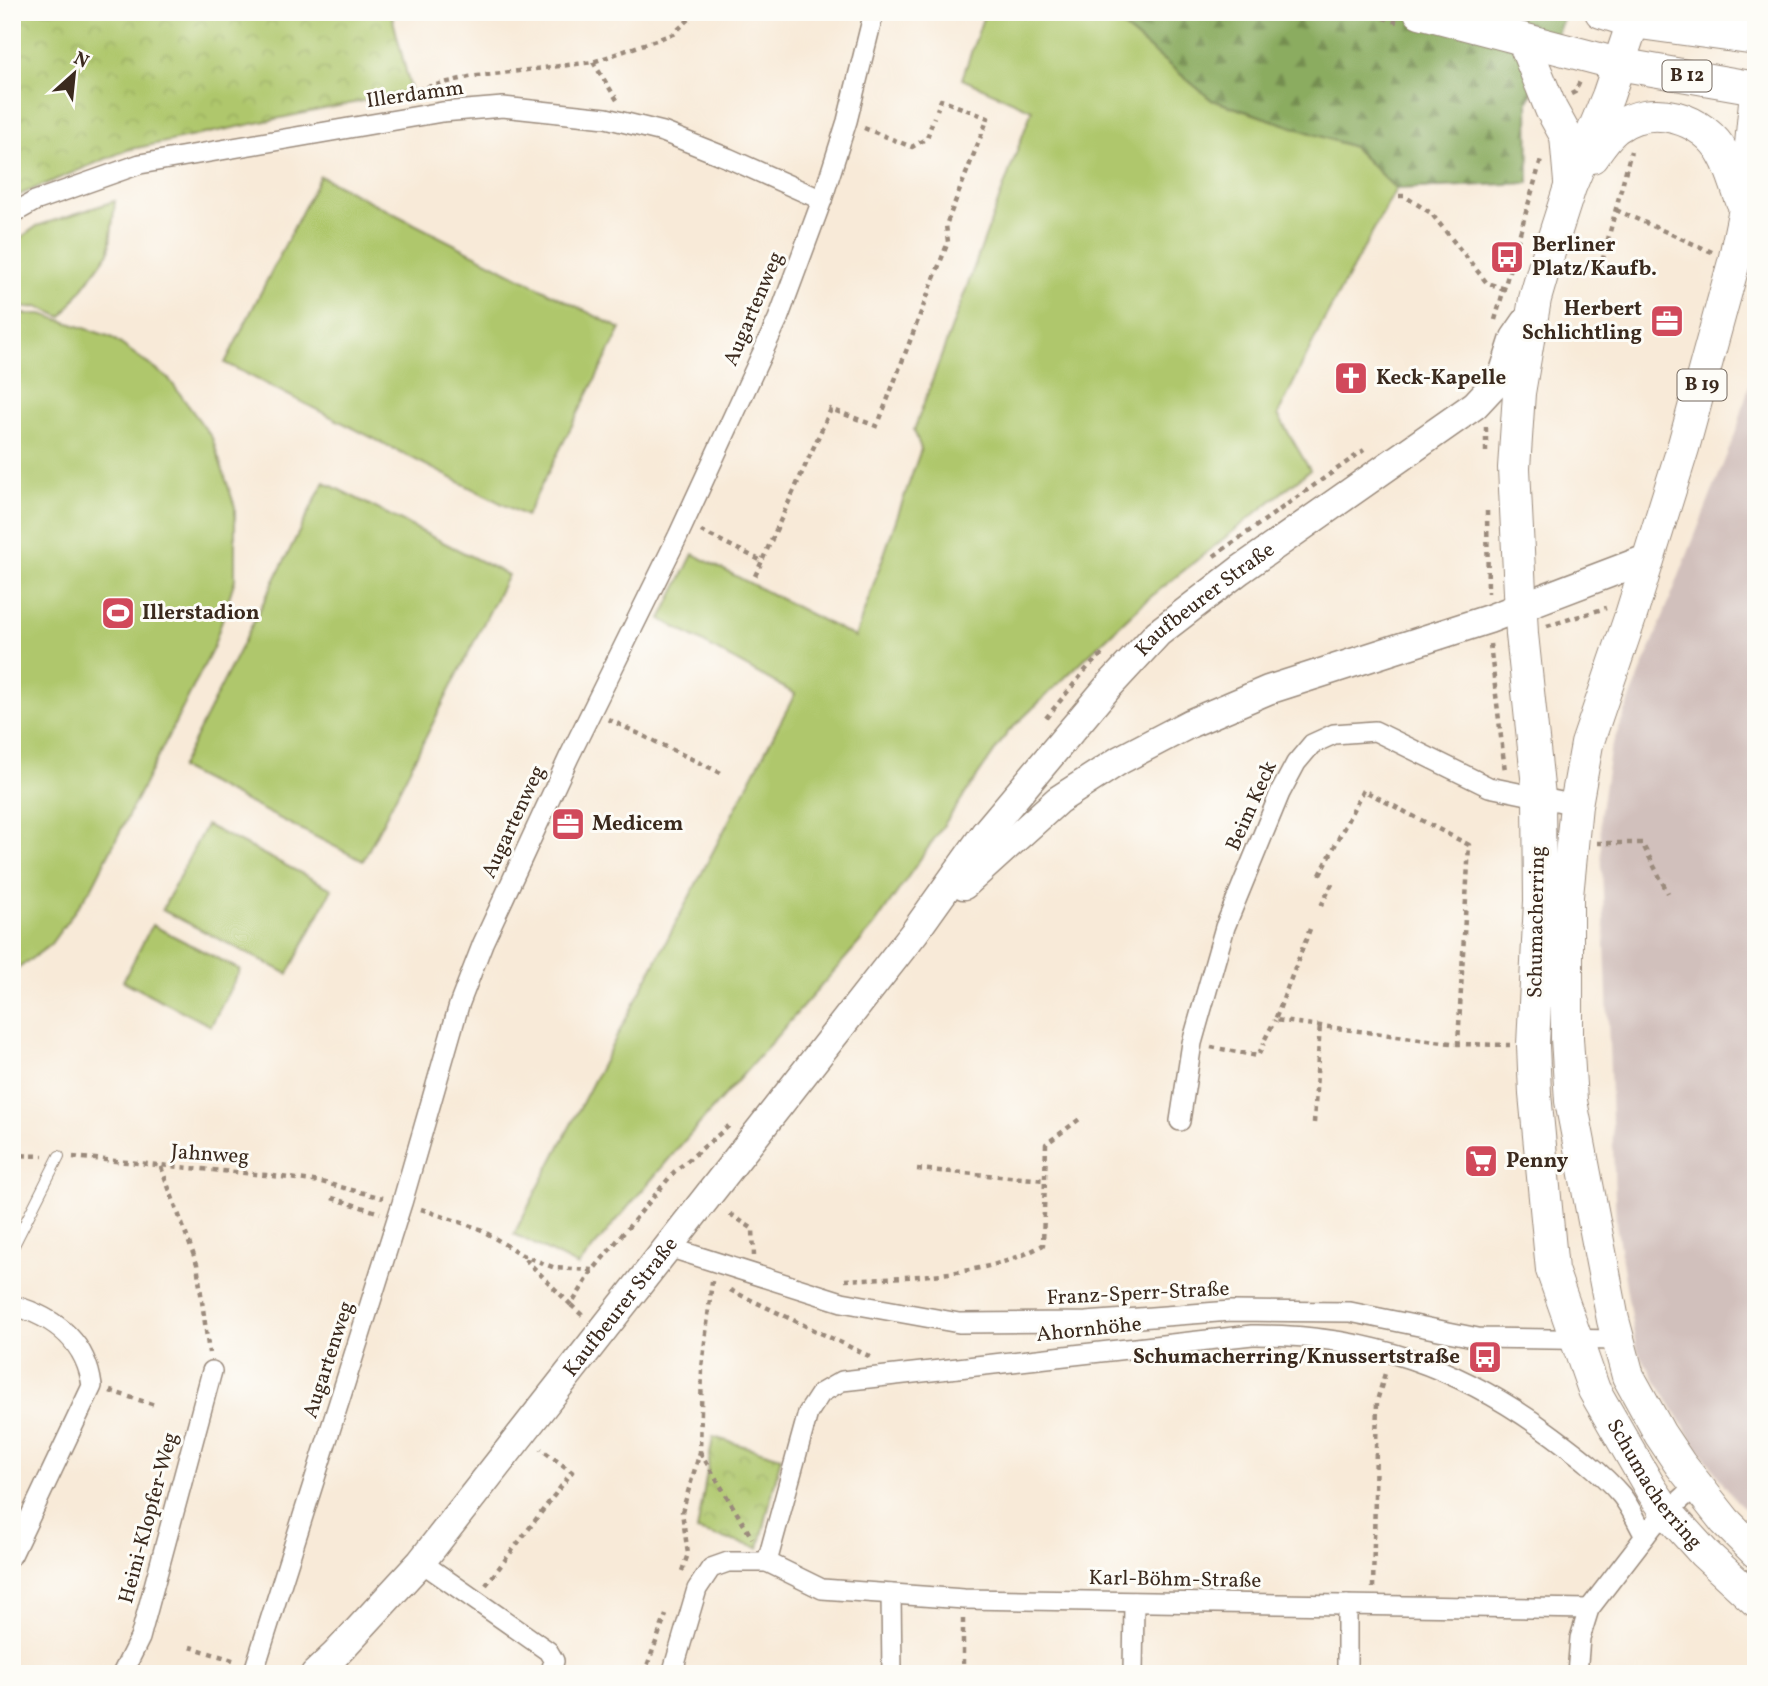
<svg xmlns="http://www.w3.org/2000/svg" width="1768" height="1686" viewBox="0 0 1768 1686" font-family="Vollkorn,serif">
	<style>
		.industrial { fill: #d1c0bc }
		.grass { fill: #afc76c; stroke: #757845; stroke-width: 2 }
		.forest { fill: url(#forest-firs); stroke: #636b3f; stroke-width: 2 }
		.park { fill: url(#park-crowns); stroke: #757845; stroke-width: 2 }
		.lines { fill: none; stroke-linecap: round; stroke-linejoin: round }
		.lane-casing { stroke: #9a8a7b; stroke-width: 12 }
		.street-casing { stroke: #9a8a7b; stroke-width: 22 }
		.secondary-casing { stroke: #9a8a7b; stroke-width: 31 }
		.primary-casing { stroke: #9a8a7b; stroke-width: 34 }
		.path { stroke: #9a8a7b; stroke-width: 4.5; stroke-dasharray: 5 5; stroke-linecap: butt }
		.lane { stroke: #fff; stroke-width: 10 }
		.street { stroke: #fff; stroke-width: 19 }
		.secondary { stroke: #fff; stroke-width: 28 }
		.primary { stroke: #fff; stroke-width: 32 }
		.labels { text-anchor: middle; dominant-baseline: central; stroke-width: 6; stroke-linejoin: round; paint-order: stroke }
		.shield { fill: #fdfcf7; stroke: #75695f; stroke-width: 2 }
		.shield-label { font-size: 19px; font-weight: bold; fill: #3b2a1e }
		.street-label { font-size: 21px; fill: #3b2a1e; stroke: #fdfcf7 }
		.poi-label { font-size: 21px; font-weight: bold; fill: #3b2a1e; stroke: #fdfcf7; text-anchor: start }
	</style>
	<defs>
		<pattern id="forest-firs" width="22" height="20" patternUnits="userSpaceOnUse" patternTransform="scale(1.75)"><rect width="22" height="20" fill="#8bac60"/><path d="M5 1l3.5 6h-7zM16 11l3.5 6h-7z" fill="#738c4f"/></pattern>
		<pattern id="park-crowns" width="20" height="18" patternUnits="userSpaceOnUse" patternTransform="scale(1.75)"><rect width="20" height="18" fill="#afc76c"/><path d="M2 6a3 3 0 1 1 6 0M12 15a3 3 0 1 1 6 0" fill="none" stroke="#97ab5d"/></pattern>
	</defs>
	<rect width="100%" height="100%" fill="#fdfcf7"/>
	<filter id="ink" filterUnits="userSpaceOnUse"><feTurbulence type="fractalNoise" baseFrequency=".0143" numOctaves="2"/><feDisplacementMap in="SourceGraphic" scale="14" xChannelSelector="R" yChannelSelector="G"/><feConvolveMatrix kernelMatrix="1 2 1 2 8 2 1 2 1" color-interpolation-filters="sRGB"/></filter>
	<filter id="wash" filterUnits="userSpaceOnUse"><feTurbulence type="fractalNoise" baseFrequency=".00686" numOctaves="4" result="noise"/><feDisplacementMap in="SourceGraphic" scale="28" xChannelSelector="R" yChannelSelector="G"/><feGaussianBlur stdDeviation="1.57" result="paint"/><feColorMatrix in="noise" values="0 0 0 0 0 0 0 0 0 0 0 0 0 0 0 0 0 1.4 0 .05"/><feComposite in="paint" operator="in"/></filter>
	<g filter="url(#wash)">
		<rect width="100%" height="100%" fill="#f8ead8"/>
		<path class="industrial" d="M 1756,360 L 1756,1520 L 1734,1498 L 1692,1439 L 1636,1348 L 1616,1223 L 1600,817 L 1610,751 L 1737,429 Z"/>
		<g class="grass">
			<path d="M 985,12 L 1105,12 L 1212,100 L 1353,147 L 1396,189 L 1322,324 L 1278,415 L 1310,470 L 1143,603 L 1008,732 L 874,926 L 679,1147 L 578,1266 L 514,1234 L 795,694 L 661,619 L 693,554 L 855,637 L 921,449 L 914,430 L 1032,110 L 962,79 Z"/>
			<path d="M 320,176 L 621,329 L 526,516 L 225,363 Z"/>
			<path d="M 115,201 L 109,252 L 62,317 L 39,307 L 12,308 L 12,244 L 37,226 Z"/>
			<path d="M 12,314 L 42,314 L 111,337 L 169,379 L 212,438 L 235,507 L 235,579 L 213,648 L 92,887 L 50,945 L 12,973 Z"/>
			<path d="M 324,482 L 508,575 L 363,861 L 180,768 Z"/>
			<path d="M 206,825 L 332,889 L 288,974 L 162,910 Z"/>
			<path d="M 152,925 L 240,970 L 211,1026 L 123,981 Z"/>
		</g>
		<path class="forest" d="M 1105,12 L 1566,12 L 1528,102 L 1529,183 L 1396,189 L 1353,147 L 1212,100 Z"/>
		<g class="park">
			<path d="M 12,12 L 391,12 L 411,91 L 127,150 L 12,198 Z"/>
			<path d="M 713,1437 L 781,1457 L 759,1548 L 697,1531 Z"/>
		</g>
	</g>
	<g filter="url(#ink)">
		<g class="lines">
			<g class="lane-casing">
				<path id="lane" d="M 12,1249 L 59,1156"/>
			</g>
			<g class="street-casing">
				<g id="street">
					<path d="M 12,214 L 35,201 L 140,164 L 442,112 L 503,107 L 606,118 L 663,132 L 728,158 L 822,200"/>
					<path d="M 1180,1121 L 1192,1043 L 1225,927 L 1280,793 L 1296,763 L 1312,744 L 1334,734 L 1375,731 L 1489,787 L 1576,805"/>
					<path d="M 668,1247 L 842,1302 L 959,1323 L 1086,1322 L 1231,1311 L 1350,1312 L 1478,1338 L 1618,1340"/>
					<path d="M 12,1305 C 55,1317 86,1341 92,1386 L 12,1555"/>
					<path d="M 421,1562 L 548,1651 L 554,1661 L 550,1674"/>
					<path d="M 767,1562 L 808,1413 L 821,1393 L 842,1381 L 1252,1335 C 1367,1334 1461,1367 1553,1436 C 1577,1454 1601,1472 1621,1495 C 1631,1507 1637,1523 1645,1536"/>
					<path d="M 891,1594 L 892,1674"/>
					<path d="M 122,1674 L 140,1638 L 212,1371"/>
					<path d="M 253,1674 L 402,1203 L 459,1005 L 483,943 L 569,757 L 678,536 L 778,319 L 822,200 L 847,121 L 874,12"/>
					<path d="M 672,1674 L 697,1589 L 711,1568 L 728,1562 L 767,1562 L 822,1589 L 964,1599 L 1589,1609"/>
					<path d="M 1133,1674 L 1134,1602"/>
					<path d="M 1347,1674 L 1347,1605"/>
					<path d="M 1577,1674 L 1580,1638 L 1589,1609 L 1656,1522 L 1697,1485"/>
				</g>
			</g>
			<g class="secondary-casing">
				<g id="secondary">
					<path d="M 964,885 L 1058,800 L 1120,760 L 1191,723 L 1268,690 L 1489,619 L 1649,558"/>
					<path id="s1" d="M 315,1674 L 335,1655 L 421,1562 L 914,933 L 986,832 L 1108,687 L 1158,633 L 1240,570 L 1475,405 L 1503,375 L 1515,338 L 1526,322"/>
				</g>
			</g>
			<g class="primary-casing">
				<g id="primary">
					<path d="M 1420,12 L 1618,64 L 1756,88"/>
					<path d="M 1601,12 L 1633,22 L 1756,39"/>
					<path id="s2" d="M 1633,22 L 1608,96 L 1570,187 L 1544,268 L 1535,299 L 1519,393 L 1514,468 L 1522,634 L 1539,796 L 1540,901 L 1533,1045 L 1535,1094 L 1552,1270 L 1594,1390 L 1651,1489 L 1667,1512 L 1704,1553 L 1756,1601"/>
					<path d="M 1523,40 L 1551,109 L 1566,136 L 1570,182"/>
					<path d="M 1756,91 L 1745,209 L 1734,262 L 1683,448 L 1631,615 L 1587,744 L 1576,805 L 1567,896 L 1567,1038 L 1571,1101 L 1613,1320 L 1628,1376 L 1660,1434 L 1680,1464 L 1725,1521 L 1756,1552"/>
					<path d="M 1592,157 C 1599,147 1606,136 1616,128 C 1651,102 1704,117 1724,155 C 1732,169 1736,186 1742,201"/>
				</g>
			</g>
			<g class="path">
				<path d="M 1364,12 L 1397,22"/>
				<path d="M 593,62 L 617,100"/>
				<path d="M 1571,94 L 1575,92 L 1581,79"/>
				<path d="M 399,98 L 411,91 L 469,77 L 593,62 L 673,34 L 697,12"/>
				<path d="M 864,128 L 912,147 L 927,138 L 934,117"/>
				<path d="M 1399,196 L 1404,196 L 1431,213 L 1487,283 L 1505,289"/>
				<path d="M 1616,210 L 1712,252"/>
				<path d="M 1600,270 L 1631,151"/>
				<path d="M 1495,320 L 1541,160"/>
				<path d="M 880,419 L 948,242 L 946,225 L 988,118 L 941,100 L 937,110"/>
				<path d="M 1486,427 L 1486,453"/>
				<path d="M 1487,511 L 1488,593"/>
				<path d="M 701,531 L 762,561 L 831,409 L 879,427"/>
				<path d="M 1214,556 L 1364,450"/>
				<path d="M 755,576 L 762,561"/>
				<path d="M 1547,626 L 1606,608"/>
				<path d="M 1490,644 L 1505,771"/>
				<path d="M 1046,718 L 1088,667 L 1102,654"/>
				<path d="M 608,719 L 721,773"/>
				<path d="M 1597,843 L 1642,843 L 1668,893"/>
				<path d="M 1320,875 L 1363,790 L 1469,845 L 1458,1044"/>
				<path d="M 1321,906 L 1333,882"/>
				<path d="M 1310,929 L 1275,1020 L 1458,1044 L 1510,1045"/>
				<path d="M 1265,1039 L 1275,1020"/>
				<path d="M 1211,1047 L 1258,1056 L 1264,1043"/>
				<path d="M 1314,1123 L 1320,1024"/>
				<path d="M 12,1155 L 43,1156"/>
				<path d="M 73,1157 L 266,1175 L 321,1182 L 383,1198"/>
				<path d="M 161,1167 L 197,1264 L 209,1353"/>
				<path d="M 917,1169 L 1045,1180"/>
				<path d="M 332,1198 L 380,1213"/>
				<path d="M 421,1209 L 480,1229 L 522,1255 L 555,1268 L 593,1270"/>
				<path d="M 730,1214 L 753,1229 L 754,1256"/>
				<path d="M 525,1259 L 571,1305 L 593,1270 L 674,1172 L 730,1125"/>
				<path d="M 845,1280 C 910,1276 985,1278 1043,1245 L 1046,1144 L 1081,1118"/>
				<path d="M 730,1290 L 871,1357"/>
				<path d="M 571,1305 L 583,1316"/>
				<path d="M 110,1391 L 155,1405"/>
				<path d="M 700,1452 L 752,1538"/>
				<path d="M 682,1571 L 688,1554 L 682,1512 L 700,1452 L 702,1368 L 712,1281"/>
				<path d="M 486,1585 L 572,1472 L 541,1449"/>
				<path d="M 1373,1588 L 1377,1401 L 1386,1370"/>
				<path d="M 963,1619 L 963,1674"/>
				<path d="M 190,1647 L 236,1661"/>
				<path d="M 644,1674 L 666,1615"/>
			</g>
			<use href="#lane" class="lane"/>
			<use href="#street" class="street"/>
			<use href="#secondary" class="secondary"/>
			<use href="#primary" class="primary"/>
		</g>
	</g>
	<defs>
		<g id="bus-square" transform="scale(1.75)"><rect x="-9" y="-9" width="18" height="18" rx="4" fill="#d1495b" stroke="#fdfcf7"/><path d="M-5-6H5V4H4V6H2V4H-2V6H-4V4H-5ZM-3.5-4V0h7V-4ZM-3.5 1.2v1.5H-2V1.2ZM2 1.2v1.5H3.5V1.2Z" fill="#fff"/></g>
		<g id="office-square" transform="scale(1.75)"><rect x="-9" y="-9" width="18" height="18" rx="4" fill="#d1495b" stroke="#fdfcf7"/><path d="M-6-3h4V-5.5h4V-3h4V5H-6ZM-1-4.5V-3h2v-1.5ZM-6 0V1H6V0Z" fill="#fff"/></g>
		<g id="church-square" transform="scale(1.75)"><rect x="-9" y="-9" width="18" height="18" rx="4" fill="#d1495b" stroke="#fdfcf7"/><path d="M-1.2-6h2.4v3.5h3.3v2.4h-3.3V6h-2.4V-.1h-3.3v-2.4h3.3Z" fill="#fff"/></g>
		<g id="stadium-square" transform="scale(1.75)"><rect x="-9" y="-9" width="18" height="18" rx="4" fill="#d1495b" stroke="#fdfcf7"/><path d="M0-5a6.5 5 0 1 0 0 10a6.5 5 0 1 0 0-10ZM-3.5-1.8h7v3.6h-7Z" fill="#fff"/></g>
		<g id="supermarket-square" transform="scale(1.75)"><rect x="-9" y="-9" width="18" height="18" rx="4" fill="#d1495b" stroke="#fdfcf7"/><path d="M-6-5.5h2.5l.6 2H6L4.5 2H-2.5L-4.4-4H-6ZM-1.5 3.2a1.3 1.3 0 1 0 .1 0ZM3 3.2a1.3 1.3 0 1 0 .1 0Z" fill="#fff"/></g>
	</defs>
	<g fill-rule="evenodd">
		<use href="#bus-square" x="1507" y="257"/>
		<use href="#office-square" x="1667" y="321"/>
		<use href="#church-square" x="1351" y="378"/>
		<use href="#stadium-square" x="118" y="613"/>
		<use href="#office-square" x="568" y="824"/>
		<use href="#supermarket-square" x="1481" y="1161"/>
		<use href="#bus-square" x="1485" y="1357"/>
	</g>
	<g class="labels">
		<g class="shield">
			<rect x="1662.5" y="60.5" width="49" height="31" rx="5"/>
			<rect x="1677.5" y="369.5" width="49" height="31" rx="5"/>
		</g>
		<g class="shield-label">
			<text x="1687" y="76">B 12</text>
			<text x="1702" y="385">B 19</text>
		</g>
		<g class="street-label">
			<text transform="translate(415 95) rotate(-8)">Illerdamm</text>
			<text transform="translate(754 309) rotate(-67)">Augartenweg</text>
			<text stroke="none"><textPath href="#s1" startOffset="1398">Kaufbeurer Straße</textPath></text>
			<text transform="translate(1252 806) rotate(-66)">Beim Keck</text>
			<text transform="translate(514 822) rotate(-65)">Augartenweg</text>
			<text transform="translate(1537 922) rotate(-89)">Schumacherring</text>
			<text transform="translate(210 1155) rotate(4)">Jahnweg</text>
			<text transform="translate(1138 1294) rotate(-3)">Franz-Sperr-Straße</text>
			<text stroke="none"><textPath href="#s1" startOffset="478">Kaufbeurer Straße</textPath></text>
			<text transform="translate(1089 1330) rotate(-6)">Ahornhöhe</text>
			<text transform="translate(329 1360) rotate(-72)">Augartenweg</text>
			<text stroke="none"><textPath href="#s2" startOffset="1508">Schumacherring</textPath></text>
			<text transform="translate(149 1518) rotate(-75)">Heini-Klopfer-Weg</text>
			<text transform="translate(1175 1580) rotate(1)">Karl-Böhm-Straße</text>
		</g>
		<g class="poi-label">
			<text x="1532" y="245">Berliner<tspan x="1532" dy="24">Platz/Kaufb.</tspan></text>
			<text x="1642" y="309" text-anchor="end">Herbert<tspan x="1642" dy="24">Schlichtling</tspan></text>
			<text x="1376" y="378">Keck-Kapelle</text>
			<text x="142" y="613">Illerstadion</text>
			<text x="592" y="824">Medicem</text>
			<text x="1506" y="1161">Penny</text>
			<text x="1460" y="1357" text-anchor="end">Schumacherring/Knussertstraße</text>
		</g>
	</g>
	<rect width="1768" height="1686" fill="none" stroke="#fdfcf7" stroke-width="42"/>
	<g transform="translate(74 74) rotate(27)" stroke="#fdfcf7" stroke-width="5" paint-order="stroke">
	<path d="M0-5L12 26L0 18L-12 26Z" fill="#3b2a1e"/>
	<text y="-10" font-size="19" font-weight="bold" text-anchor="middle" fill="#3b2a1e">N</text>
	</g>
</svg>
